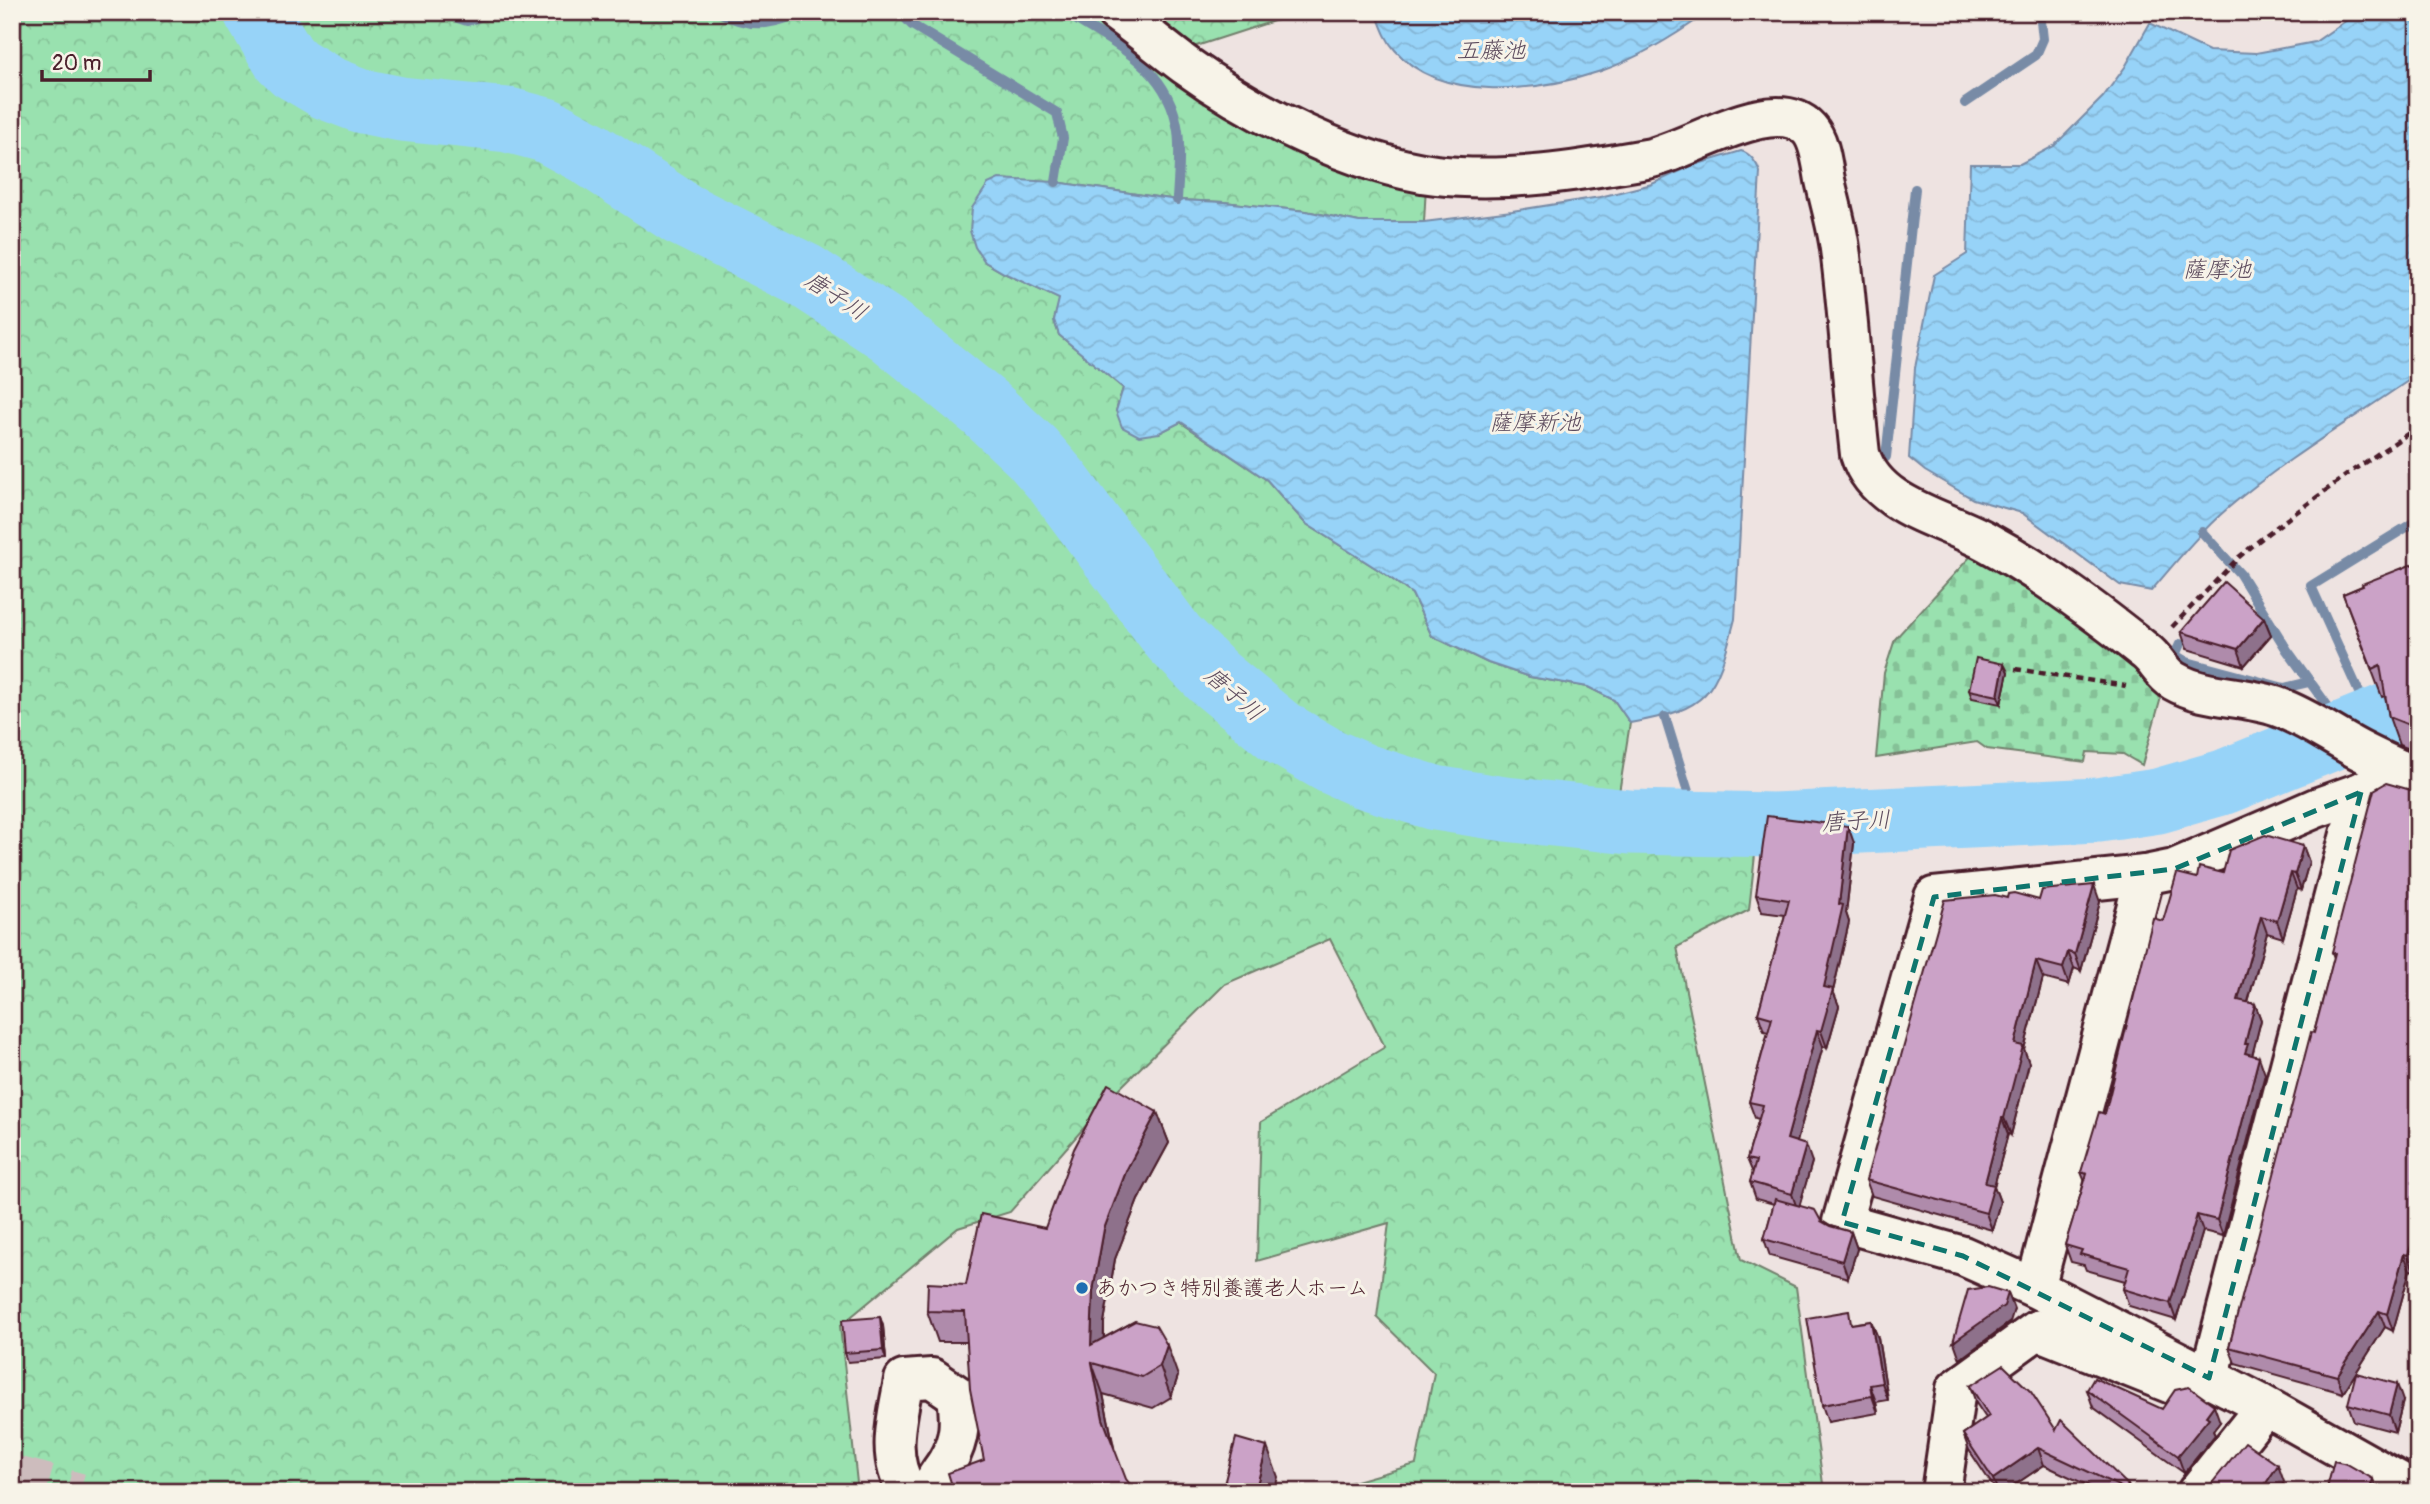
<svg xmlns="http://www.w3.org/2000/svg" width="2430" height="1504" viewBox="0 0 2430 1504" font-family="Pangolin,'Klee One',sans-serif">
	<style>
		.forest { fill: url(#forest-crowns); stroke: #72806d; stroke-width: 2 }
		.cemetery { fill: url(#cemetery-stones); stroke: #72806d; stroke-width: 2 }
		.water { fill: url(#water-waves); stroke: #788ba6; stroke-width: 2 }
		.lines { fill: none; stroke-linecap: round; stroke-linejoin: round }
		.stream { stroke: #788ba6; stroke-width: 10 }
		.river { stroke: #97d3f8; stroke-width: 65 }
		.highway-tunnel { stroke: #cdbcbd; stroke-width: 38; stroke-dasharray: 38 19; stroke-linecap: butt }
		.minor-casing { stroke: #4a1f2b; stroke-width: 44 }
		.path { stroke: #4a1f2b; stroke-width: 4.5; stroke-dasharray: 7 5; stroke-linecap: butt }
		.minor { stroke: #f7f3e8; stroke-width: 38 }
		.wall { fill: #af8bab; stroke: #4a1f2b; stroke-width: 2 }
		.shaded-wall { fill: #8e718b; stroke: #4a1f2b; stroke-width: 2 }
		.building { fill: #cba2c7; stroke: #4a1f2b; stroke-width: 2 }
		.marked { fill: none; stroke: #0f766e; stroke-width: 5; stroke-dasharray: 14 9; stroke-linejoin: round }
		.poi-dot { fill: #1f6fb2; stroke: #f7f3e8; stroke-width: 2.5 }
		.labels { text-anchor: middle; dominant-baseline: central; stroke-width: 6; stroke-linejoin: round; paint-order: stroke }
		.poi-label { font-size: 21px; fill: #4a1f2b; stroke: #f7f3e8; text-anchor: start }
		.water-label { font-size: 23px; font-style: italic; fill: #5d4c5e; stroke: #f7f3e8 }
	</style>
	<defs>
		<pattern id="forest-crowns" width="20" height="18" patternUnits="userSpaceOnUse" patternTransform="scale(1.75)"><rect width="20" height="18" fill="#99e1af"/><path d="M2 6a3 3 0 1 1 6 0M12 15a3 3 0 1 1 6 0" fill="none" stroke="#85c197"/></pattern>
		<pattern id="cemetery-stones" width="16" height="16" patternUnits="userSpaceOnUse" patternTransform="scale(1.75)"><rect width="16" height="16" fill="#99e1af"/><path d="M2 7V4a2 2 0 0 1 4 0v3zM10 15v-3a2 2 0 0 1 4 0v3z" fill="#85c197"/></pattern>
		<pattern id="water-waves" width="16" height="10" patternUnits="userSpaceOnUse" patternTransform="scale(1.75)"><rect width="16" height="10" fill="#97d3f8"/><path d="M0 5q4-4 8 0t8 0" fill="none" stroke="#84b5d5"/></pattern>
	</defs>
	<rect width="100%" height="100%" fill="#eee3e1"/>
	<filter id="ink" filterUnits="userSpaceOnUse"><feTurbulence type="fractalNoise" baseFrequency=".0143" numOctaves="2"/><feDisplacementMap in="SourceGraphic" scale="14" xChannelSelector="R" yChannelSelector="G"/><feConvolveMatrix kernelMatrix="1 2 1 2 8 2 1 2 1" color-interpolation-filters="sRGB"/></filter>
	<g filter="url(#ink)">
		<g class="forest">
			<path d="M 12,12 L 1089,12 L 1215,97 L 1426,186 L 1424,222 L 1359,222 L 1306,211 L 1224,202 L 1177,200 L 1056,182 L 985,262 L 1004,273 L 1060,299 L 1054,320 L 1059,335 L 1123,388 L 1116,411 L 1159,433 L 1180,422 L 1267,480 L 1305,523 L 1385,574 L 1412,594 L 1432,636 L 1488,663 L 1530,677 L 1588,687 L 1614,700 L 1630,723 L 1619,793 L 1740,808 L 1755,855 L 1749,910 L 1677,947 L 1741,1260 L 1796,1287 L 1824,1491 L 1350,1492 L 1349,1483 L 1416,1464 L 1434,1373 L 1377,1317 L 1389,1223 L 1257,1261 L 1261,1122 L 1385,1047 L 1330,939 L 1225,984 L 1111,1097 L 1010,1212 L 958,1228 L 840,1326 L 858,1492 L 12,1492 Z"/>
			<path d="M 1169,12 L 1293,12 L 1280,19 L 1184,50 L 1161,27 Z"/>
		</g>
		<path class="cemetery" d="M 1979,547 L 2158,684 L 2160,701 L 2142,765 L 2123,754 L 2087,752 L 2085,762 L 1987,749 L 1977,742 L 1876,758 L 1884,673 L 1895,639 Z"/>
		<g class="water">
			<path d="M 1376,12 L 1708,12 C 1676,35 1639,58 1601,71 C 1541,91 1441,104 1395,50 C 1385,39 1381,25 1376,12 Z"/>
			<path d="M 2368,12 L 2418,13 L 2418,374 C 2356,417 2285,459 2228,508 C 2199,533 2175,563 2151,591 L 2120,585 L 2022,513 L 1973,499 L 1925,471 L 1909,458 L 1915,368 L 1934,275 L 1967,254 L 1970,164 L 2020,164 L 2054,146 L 2103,97 L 2125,67 L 2150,23 L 2209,51 L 2256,53 L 2315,42 L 2350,18 Z"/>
			<path d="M 1741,151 C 1750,153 1757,163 1760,172 L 1735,619 C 1715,695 1710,709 1630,723 L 1614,700 L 1588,687 L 1530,677 L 1488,663 L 1432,636 L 1412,594 L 1385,574 L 1305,523 L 1267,480 L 1181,422 L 1159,433 L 1139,436 L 1122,427 L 1116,411 L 1123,388 L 1059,335 L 1054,320 L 1059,299 L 1004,273 L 985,262 L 975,247 L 970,231 L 972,208 L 988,184 L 999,179 L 1056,182 L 1177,200 L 1224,202 L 1306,211 L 1359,222 L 1424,222 L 1512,211 L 1600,197 L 1652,184 L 1691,166 Z"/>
		</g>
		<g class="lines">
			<g class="stream">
				<path d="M 439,12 L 467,21 L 494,12"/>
				<path d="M 719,12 C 753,30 770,24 804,12"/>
				<path d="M 900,12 L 912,25 L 1057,113 L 1063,138 L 1056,182"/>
				<path d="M 1064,12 C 1114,44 1169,66 1178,131 C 1181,153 1178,178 1177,200"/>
				<path d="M 1965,103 L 2036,55 L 2043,39 L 2040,12"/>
				<path d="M 1886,457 L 1915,189"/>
				<path d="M 2202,532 L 2240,574 L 2287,650 L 2339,722"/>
				<path d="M 2180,644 L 2175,655 L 2187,662 L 2284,688 L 2309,682"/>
				<path d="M 1665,717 L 1698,824"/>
				<path d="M 2372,721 L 2311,586 L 2418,520"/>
			</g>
			<path class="river" d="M 256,12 L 284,58 L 294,68 L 328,88 L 362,101 L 401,109 L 508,120 L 546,130 L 589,153 L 682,214 L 804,275 L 890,331 L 985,408 L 1032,452 L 1058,482 L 1174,638 L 1213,677 L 1280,732 L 1330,761 L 1364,776 L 1435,798 L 1505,809 L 1630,822 L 1774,825 L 2098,810 L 2158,801 L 2224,782 L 2418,703"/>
			<path class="highway-tunnel" d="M 12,1474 L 80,1492"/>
			<g class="minor-casing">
				<g id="minor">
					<path d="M 1116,12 C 1140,29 1162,48 1185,65 C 1252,113 1354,165 1436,175 C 1506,183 1578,171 1646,159 C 1688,152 1774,92 1809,129 C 1820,141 1822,164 1825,180 C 1830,203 1837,226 1840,249 C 1849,317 1852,386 1860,454 C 1876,507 1944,518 1987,542 C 2044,573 2095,611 2145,651 C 2156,659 2162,674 2174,681 C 2205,699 2245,695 2278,707 C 2303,716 2325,731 2348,744 C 2365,754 2383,762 2401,770"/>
					<path d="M 2035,1288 L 2145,875"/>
					<path d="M 2407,1486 L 2261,1404 L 2035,1288 L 1963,1256 L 1842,1222 L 1934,897 L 2145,875 L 2174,869 L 2316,808 L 2361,792 L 2401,770 L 2418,776"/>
					<path d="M 908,1492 C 885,1456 897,1419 904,1380 L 932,1378 L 957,1395 C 960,1421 961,1438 947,1462 C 941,1472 933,1480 930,1492"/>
					<path d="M 1941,1492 L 1956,1389 L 2037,1330 L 2177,1386 L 2209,1378 L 2361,792"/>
					<path d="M 2197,1492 L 2265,1407"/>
				</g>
			</g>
			<g class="path">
				<path d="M 2172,627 L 2239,557 L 2267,534 L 2352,471 L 2418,427"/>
				<path d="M 2015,669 L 2126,686"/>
			</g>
			<use href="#minor" class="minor"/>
		</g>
		<g class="wall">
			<path d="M 2418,562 L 2418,752 L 2399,745 L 2389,717 L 2385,696 L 2382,697 L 2343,594 Z"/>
			<path d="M 2264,618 L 2271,635 L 2244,666 L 2187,649 L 2181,632 Z"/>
			<path d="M 2008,672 L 2001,704 L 1972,698 L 1969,690 Z"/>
			<path d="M 2418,792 L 2418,1259 L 2414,1271 L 2410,1270 L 2393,1331 L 2385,1327 L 2343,1393 L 2235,1363 L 2229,1347 L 2334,958 L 2332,952 Z"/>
			<path d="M 1854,843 L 1846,913 L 1849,922 L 1833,991 L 1839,1006 L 1827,1048 L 1823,1046 L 1797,1142 L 1812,1162 L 1799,1206 L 1830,1226 L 1851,1232 L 1857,1249 L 1848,1278 L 1770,1256 L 1764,1239 L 1774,1204 L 1756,1199 L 1750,1182 L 1753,1173 L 1747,1159 L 1759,1119 L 1755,1118 L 1749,1102 L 1768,1032 L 1764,1031 L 1758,1014 L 1785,915 L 1762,912 L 1756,895 Z"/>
			<path d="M 2303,846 L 2309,862 L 2301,890 L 2297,889 L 2283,938 L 2267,933 L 2248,1002 L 2255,1004 L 2261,1020 L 2252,1055 L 2265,1074 L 2223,1236 L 2203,1231 L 2176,1320 L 2129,1306 L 2123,1289 L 2125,1281 L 2086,1270 L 2084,1265 L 2071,1262 L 2065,1245 L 2085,1182 L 2081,1172 L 2105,1114 L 2163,921 L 2197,878 L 2223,873 Z"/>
			<path d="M 2007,898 L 2039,900 L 2100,902 L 2081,971 L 2074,968 L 2069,985 L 2043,978 L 2024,1049 L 2029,1063 L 2011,1135 L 2008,1134 L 1994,1186 L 2000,1202 L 1992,1230 L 1872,1196 L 1866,1180 Z"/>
			<path d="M 1157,1112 L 1169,1143 L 1138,1200 L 1115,1259 L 1104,1322 L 1104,1338 L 1135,1321 L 1178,1376 L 1171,1397 L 1153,1408 L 1103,1394 L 1114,1447 L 984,1460 L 967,1342 L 938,1342 L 927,1311 L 966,1285 L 1045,1228 Z"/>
			<path d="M 880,1317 L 883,1326 L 886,1359 L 848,1362 L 845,1353 Z"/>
			<path d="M 1871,1321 L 1878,1338 L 1888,1400 L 1876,1402 L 1878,1413 L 1828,1422 L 1822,1405 L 1853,1324 Z"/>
			<path d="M 1970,1386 L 2056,1430 L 2128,1485 L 2130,1492 L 2102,1492 L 2044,1465 L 2004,1492 L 1997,1492 L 1969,1450 L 1963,1434 L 1986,1418 L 1976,1403 Z"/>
			<path d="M 2087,1390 L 2162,1409 L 2220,1422 L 2213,1431 L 2215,1435 L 2184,1473 L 2093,1407 Z"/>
			<path d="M 2403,1401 L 2395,1432 L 2354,1421 L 2348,1404 Z"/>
		</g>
		<g class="shaded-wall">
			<path d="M 2264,618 L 2271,635 L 2244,666 L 2238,649 Z"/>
			<path d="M 2004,664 L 2008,672 L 2001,704 L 1998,696 Z"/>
			<path d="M 1848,826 L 1854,843 L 1846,913 L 1849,922 L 1833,991 L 1839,1006 L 1827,1048 L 1821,1031 L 1824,987 L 1839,904 Z"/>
			<path d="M 2303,846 L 2309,862 L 2301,890 L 2295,874 Z"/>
			<path d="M 2291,873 L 2297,889 L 2283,938 L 2277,921 Z"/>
			<path d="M 2094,885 L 2100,902 L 2081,971 L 2075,954 Z"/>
			<path d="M 2261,916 L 2267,933 L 2244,1016 L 2238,1000 Z"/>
			<path d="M 2068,952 L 2074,968 L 2069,985 L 2063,968 Z"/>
			<path d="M 2036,961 L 2043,978 L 2024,1049 L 2029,1063 L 2011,1135 L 2004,1118 L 2015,1044 Z"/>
			<path d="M 2255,1004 L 2261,1020 L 2252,1056 L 2245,1053 L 2245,1044 Z"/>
			<path d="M 1817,1030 L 1823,1046 L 1793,1156 L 1787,1139 Z"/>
			<path d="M 2259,1057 L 2265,1074 L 2223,1236 L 2217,1220 Z"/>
			<path d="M 1157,1112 L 1169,1143 L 1138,1200 L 1115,1259 L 1104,1322 L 1103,1366 L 1091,1345 L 1093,1291 L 1104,1229 L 1127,1169 Z"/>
			<path d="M 2002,1118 L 2008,1134 L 1994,1186 L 2000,1202 L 1992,1230 L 1986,1213 L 1985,1183 Z"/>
			<path d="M 1806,1145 L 1812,1162 L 1798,1211 L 1792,1194 Z"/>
			<path d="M 2197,1215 L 2203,1231 L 2176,1320 L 2170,1303 Z"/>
			<path d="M 2417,1224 L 2418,1259 L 2414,1271 L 2408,1255 Z"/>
			<path d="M 1851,1232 L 1857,1249 L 1848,1278 L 1842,1261 Z"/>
			<path d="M 2404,1254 L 2410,1270 L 2393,1331 L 2387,1314 Z"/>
			<path d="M 2008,1293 L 2014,1309 L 2010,1322 L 1960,1359 L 1954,1342 Z"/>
			<path d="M 2379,1311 L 2385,1327 L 2343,1393 L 2337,1376 Z"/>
			<path d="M 880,1317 L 883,1326 L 886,1359 L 883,1350 Z"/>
			<path d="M 1871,1321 L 1878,1338 L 1888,1400 L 1882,1383 Z"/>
			<path d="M 1167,1345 L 1178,1376 L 1171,1397 L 1160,1366 Z"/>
			<path d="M 1092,1363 L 1103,1394 L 1114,1449 L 1103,1419 Z"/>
			<path d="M 2397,1384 L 2403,1401 L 2395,1432 L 2389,1415 Z"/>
			<path d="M 1870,1385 L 1876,1402 L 1878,1413 L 1872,1396 Z"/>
			<path d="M 2214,1405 L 2220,1422 L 2213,1431 L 2215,1435 L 2184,1473 L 2178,1456 Z"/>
			<path d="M 1267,1447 L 1278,1477 L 1274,1492 L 1255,1492 Z"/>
			<path d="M 2038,1448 L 2044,1465 L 2004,1492 L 1998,1492 L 1993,1479 Z"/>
			<path d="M 2278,1465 L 2284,1482 L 2278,1492 L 2260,1492 Z"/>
			<path d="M 2373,1479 L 2378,1492 L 2369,1492 Z"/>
			<path d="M 2128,1485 L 2130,1492 L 2126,1492 L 2125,1489 Z"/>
		</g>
		<g class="building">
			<path d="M 2418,562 L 2418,726 L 2414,727 L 2389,717 L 2380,665 L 2372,669 L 2343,594 L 2363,586 L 2362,584 Z"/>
			<path d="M 2224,582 L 2264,618 L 2238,649 L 2181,632 Z"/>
			<path d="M 1976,658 L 2004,664 L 1998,696 L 1969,690 Z"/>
			<path d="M 2386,783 L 2418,792 L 2418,1224 L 2408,1255 L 2404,1254 L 2387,1314 L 2379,1311 L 2337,1376 L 2229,1347 L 2311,1032 L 2314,1033 L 2335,953 L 2332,952 L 2374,790 Z"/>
			<path d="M 1767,816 L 1848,826 L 1839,904 L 1843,905 L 1824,987 L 1833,989 L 1821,1031 L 1817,1030 L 1787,1139 L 1806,1145 L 1792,1194 L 1750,1182 L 1756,1161 L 1747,1159 L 1763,1105 L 1749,1102 L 1772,1018 L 1758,1014 L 1789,900 L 1756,895 Z"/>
			<path d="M 2265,835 L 2303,846 L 2295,874 L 2291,873 L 2277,921 L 2261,916 L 2238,1000 L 2255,1004 L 2245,1044 L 2248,1044 L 2245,1053 L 2259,1057 L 2217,1220 L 2197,1215 L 2170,1303 L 2123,1289 L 2129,1268 L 2080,1254 L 2082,1250 L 2065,1245 L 2087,1174 L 2081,1172 L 2099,1112 L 2105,1114 L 2153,918 L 2163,921 L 2177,873 L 2197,878 L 2199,867 L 2223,873 L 2229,850 Z"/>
			<path d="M 2094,885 L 2075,954 L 2068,952 L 2063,968 L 2036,961 L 2015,1044 L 2023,1046 L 2004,1118 L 2002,1118 L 1985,1183 L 1994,1185 L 1986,1213 L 1866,1180 L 1945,900 L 1995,895 L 2007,898 L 2008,894 L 2014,893 L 2039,900 L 2042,890 Z"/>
			<path d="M 1108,1084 L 1157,1112 L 1127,1169 L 1104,1229 L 1093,1291 L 1091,1345 L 1135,1321 L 1156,1326 L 1167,1345 L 1160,1366 L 1142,1377 L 1092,1363 L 1103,1419 L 1126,1479 L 1136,1492 L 954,1492 L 948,1473 L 984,1460 L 970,1389 L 965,1312 L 927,1311 L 928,1283 L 966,1285 L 981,1214 L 1045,1228 L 1074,1149 Z"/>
			<path d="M 1775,1199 L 1815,1210 L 1821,1221 L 1830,1226 L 1851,1232 L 1842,1261 L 1764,1239 Z"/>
			<path d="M 1988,1287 L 2008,1293 L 2004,1306 L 1953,1342 L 1968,1290 Z"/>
			<path d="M 1849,1311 L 1851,1324 L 1871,1321 L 1882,1383 L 1870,1385 L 1872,1396 L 1822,1405 L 1807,1318 Z"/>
			<path d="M 880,1317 L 883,1350 L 845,1353 L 842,1320 Z"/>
			<path d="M 2003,1365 L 2031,1392 L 2056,1430 L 2061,1420 L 2128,1485 L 2125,1489 L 2038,1448 L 1993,1479 L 1963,1434 L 1989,1416 L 1970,1386 Z"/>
			<path d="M 2356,1373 L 2397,1384 L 2389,1415 L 2348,1404 Z"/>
			<path d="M 2094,1378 L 2162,1409 L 2175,1390 L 2189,1387 L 2214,1405 L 2206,1416 L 2209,1418 L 2178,1456 L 2087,1390 Z"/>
			<path d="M 1236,1438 L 1267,1447 L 1255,1492 L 1222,1492 Z"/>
			<path d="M 2245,1442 L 2278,1465 L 2260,1492 L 2205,1492 Z"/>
			<path d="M 2334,1461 L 2347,1464 L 2373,1479 L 2369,1492 L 2326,1492 Z"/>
		</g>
	</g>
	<path class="marked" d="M 2361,792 L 2209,1378 L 1963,1256 L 1842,1222 L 1934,897 L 2174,869 Z"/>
	<circle class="poi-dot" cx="1082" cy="1288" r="7"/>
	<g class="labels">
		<g class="poi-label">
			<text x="1096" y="1288">あかつき特別養護老人ホーム</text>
		</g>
		<g class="water-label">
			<text x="1491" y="50">五藤池</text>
			<text x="2217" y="269">薩摩池</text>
			<text transform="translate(836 296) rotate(33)">唐子川</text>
			<text x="1535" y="422">薩摩新池</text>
			<text transform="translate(1234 694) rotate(41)">唐子川</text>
			<text transform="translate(1856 821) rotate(-3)">唐子川</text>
		</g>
	</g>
	<rect width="2430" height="1504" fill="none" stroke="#f7f3e8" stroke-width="42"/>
	<rect x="21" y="21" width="2388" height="1462" fill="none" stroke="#4a1f2b" stroke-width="2.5" filter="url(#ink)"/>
	<path d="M42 70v10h108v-10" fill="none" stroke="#4a1f2b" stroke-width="3.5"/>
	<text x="52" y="70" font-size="21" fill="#4a1f2b" stroke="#f7f3e8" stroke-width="5" paint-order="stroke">20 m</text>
</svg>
